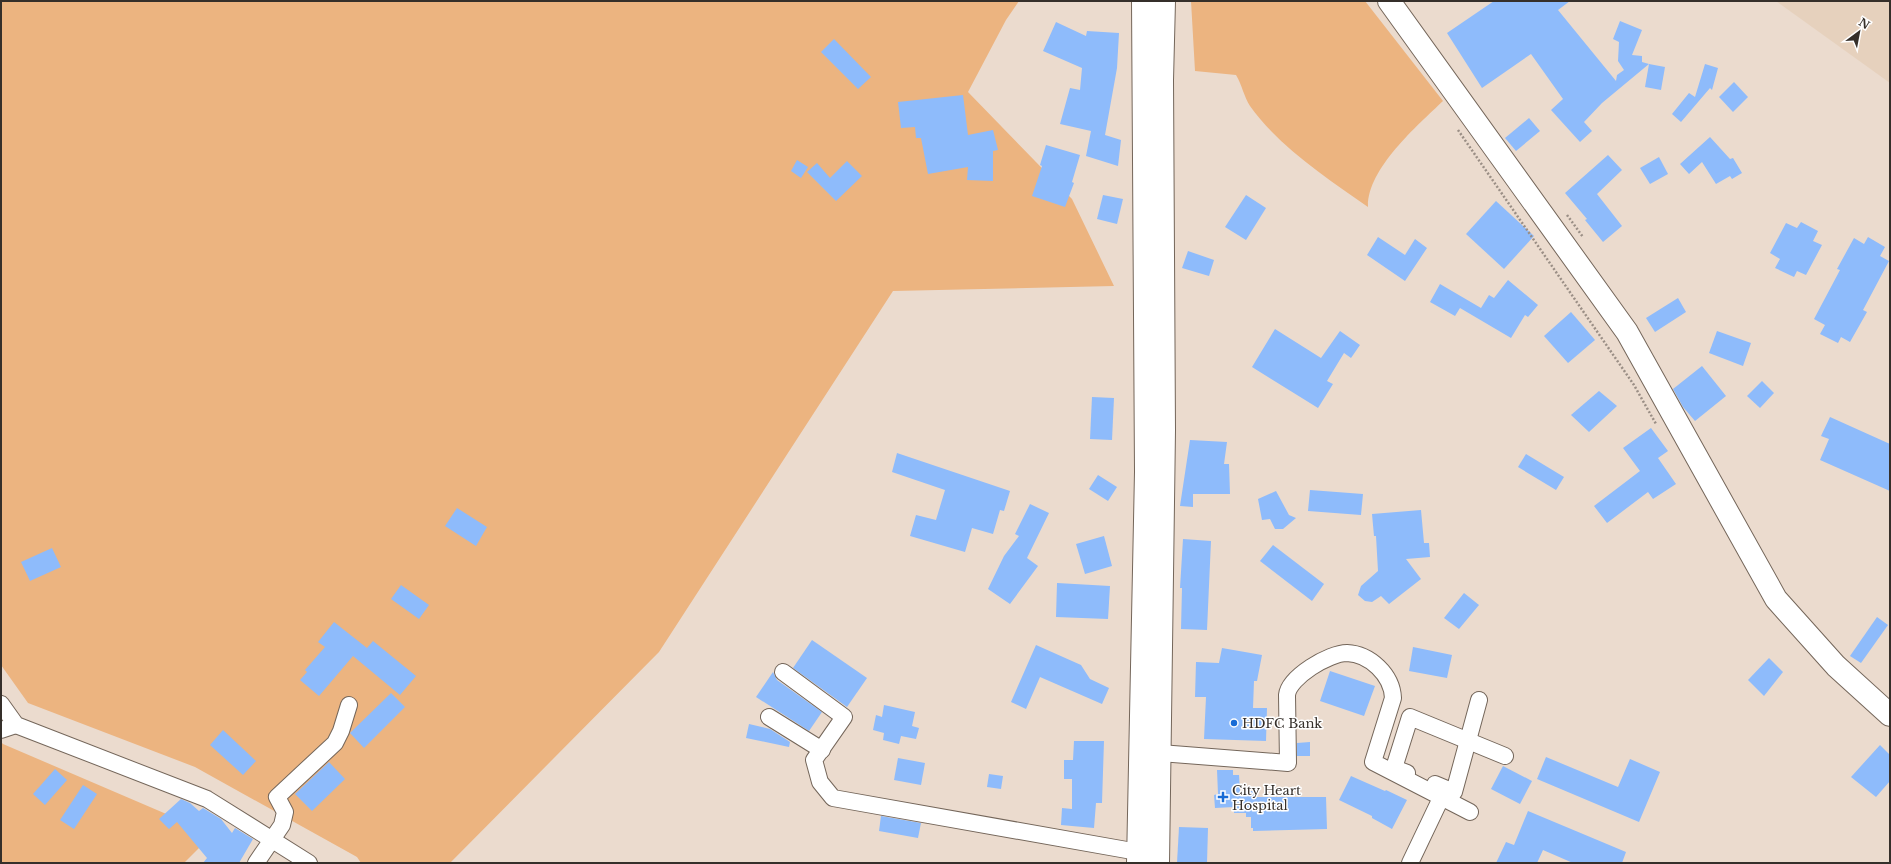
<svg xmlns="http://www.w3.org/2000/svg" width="1891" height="864" viewBox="0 0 1891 864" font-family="'Libre Baskerville',serif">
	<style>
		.built { fill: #e6d1bd }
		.green { fill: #ecb480 }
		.building { fill: #8ebbfb }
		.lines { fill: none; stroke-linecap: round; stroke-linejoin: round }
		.street-casing { stroke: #74665a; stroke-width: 18 }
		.secondary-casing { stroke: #74665a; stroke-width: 24 }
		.primary-casing { stroke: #74665a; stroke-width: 24 }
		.path { stroke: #9a8e85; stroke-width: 2.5; stroke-dasharray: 2 2; stroke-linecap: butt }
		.street { stroke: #fff; stroke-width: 16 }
		.secondary { stroke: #fff; stroke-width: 22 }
		.primary { stroke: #fff; stroke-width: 22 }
		.poi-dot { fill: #186bd5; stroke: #fff; stroke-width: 1.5 }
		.labels { text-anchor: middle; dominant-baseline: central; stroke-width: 3; stroke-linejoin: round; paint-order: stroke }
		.poi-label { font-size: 13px; fill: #352f2a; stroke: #fff; text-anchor: start }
	</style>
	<rect width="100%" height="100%" fill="#ebdbce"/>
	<path class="built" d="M 1776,1 L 1890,1 L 1890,83 Z"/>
	<g class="green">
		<path d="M 1,1 L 1019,1 L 1006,20 L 968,92 L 1072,199 L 1114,286 L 893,291 L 659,652 L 450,863 L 361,863 L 357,857 L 195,767 L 28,703 L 1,665 Z"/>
		<path d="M 1191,1 L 1365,1 L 1443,101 C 1417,126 1367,169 1368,207 C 1328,179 1279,147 1250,106 C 1244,97 1242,85 1236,75 L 1195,71 Z"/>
		<path d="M 1,742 L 3,744 L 213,834 L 184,863 L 1,863 Z"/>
	</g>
	<g class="building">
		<path d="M 1494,1 L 1570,1 L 1558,10 L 1616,81 L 1617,75 L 1624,70 L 1618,61 L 1619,42 L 1613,39 L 1620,21 L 1642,30 L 1632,55 L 1642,56 L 1642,62 L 1649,64 L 1602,103 L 1584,122 L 1592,131 L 1580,142 L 1551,110 L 1563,99 L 1531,54 L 1482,88 L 1447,33 Z"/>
		<path d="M 1056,22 L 1086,36 L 1087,31 L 1119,33 L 1117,68 L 1105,135 L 1121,140 L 1118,166 L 1086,156 L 1091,131 L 1060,124 L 1070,88 L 1080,90 L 1082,68 L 1043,51 Z"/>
		<path d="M 834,39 L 871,77 L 858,89 L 821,52 Z"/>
		<path d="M 1649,64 L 1665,67 L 1661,90 L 1645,87 Z"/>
		<path d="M 1705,64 L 1718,68 L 1712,90 L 1710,88 L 1681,122 L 1672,114 L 1689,93 L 1695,97 Z"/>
		<path d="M 1734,82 L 1748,97 L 1733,112 L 1719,97 Z"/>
		<path d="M 963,95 L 968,135 L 993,130 L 998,150 L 993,151 L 993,181 L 967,180 L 968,167 L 928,174 L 921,138 L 916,138 L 915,127 L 901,128 L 898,102 Z"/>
		<path d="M 1529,118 L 1540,131 L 1516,151 L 1505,138 Z"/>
		<path d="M 1710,137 L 1730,159 L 1733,158 L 1742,173 L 1732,179 L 1730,176 L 1716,184 L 1702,162 L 1689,174 L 1680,164 Z"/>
		<path d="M 1046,145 L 1080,155 L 1072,182 L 1074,183 L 1065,207 L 1032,196 L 1042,166 L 1040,165 Z"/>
		<path d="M 1608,155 L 1622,170 L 1597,194 L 1622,226 L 1603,242 L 1585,220 L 1587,219 L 1565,193 Z"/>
		<path d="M 1659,157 L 1668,174 L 1650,184 L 1640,168 Z"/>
		<path d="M 797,160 L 808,167 L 801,178 L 791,171 Z"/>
		<path d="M 847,161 L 862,176 L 836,201 L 807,172 L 817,163 L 830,178 Z"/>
		<path d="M 1103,195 L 1123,199 L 1117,224 L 1097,219 Z"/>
		<path d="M 1246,195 L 1266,208 L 1246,240 L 1225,227 Z"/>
		<path d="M 1496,201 L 1534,236 L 1504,269 L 1466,234 Z"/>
		<path d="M 1801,222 L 1818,231 L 1813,241 L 1822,245 L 1806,275 L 1797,271 L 1794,277 L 1775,268 L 1780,259 L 1770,253 L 1786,223 L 1797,228 Z"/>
		<path d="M 1378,237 L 1405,255 L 1415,239 L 1427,248 L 1405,281 L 1367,255 Z"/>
		<path d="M 1868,237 L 1885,247 L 1880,256 L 1889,261 L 1863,310 L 1867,312 L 1850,342 L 1841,337 L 1838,343 L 1820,334 L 1825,325 L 1814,319 L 1840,270 L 1837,269 L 1854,238 L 1864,244 Z"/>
		<path d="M 1188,251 L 1214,260 L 1209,276 L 1182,268 Z"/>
		<path d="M 1508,280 L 1538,305 L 1528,317 L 1525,315 L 1511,338 L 1460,308 L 1455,316 L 1430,302 L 1440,284 L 1481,308 L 1489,295 L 1494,298 Z"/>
		<path d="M 1678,298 L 1686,312 L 1655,332 L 1646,318 Z"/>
		<path d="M 1571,312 L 1595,340 L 1568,363 L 1544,336 Z"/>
		<path d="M 1275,329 L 1321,358 L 1340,331 L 1360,345 L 1351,358 L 1344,353 L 1327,381 L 1333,384 L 1318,408 L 1252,367 Z"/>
		<path d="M 1717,331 L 1751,343 L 1743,366 L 1709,353 Z"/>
		<path d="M 1702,366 L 1726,396 L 1695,421 L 1683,407 L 1673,389 Z"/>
		<path d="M 1762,381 L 1774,393 L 1760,408 L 1747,396 Z"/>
		<path d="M 1599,391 L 1617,406 L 1589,432 L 1571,415 Z"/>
		<path d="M 1092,397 L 1114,398 L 1112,440 L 1090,439 Z"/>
		<path d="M 1830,417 L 1890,444 L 1890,491 L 1820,460 L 1829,439 L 1821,436 Z"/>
		<path d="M 1651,428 L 1668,451 L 1658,458 L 1676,484 L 1653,499 L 1648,492 L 1607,523 L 1594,506 L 1640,471 L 1623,448 Z"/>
		<path d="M 1190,440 L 1227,442 L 1224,464 L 1229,464 L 1230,494 L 1193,494 L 1193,507 L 1180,506 Z"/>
		<path d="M 897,453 L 1010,491 L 1004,511 L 1000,510 L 993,534 L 972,528 L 965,552 L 910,536 L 916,515 L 936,520 L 945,490 L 892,472 Z"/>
		<path d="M 1526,454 L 1564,477 L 1556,490 L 1518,467 Z"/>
		<path d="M 1098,475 L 1117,487 L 1108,501 L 1089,489 Z"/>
		<path d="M 1310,490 L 1363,494 L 1361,515 L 1308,511 Z"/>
		<path d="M 1276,491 L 1289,515 L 1296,518 L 1283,529 L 1275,529 L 1270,519 L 1262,520 L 1258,499 Z"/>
		<path d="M 1030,504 L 1049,513 L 1027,558 L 1038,566 L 1010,604 L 988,589 L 1004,556 L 1019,536 L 1015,534 Z"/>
		<path d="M 457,508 L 487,527 L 476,546 L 445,526 Z"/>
		<path d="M 1421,510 L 1424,543 L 1429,543 L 1430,557 L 1406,559 L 1421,579 L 1389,604 L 1381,596 L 1372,602 L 1365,601 L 1358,595 L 1361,586 L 1378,571 L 1376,536 L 1374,536 L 1372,514 Z"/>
		<path d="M 1104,536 L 1112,566 L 1085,574 L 1076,544 Z"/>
		<path d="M 1183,539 L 1211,541 L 1207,630 L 1181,629 L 1182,588 L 1180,588 Z"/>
		<path d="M 1273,545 L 1324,584 L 1312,601 L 1260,561 Z"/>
		<path d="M 52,548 L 61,567 L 30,581 L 21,562 Z"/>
		<path d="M 1057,583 L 1110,586 L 1108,619 L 1056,617 Z"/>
		<path d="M 401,585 L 429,605 L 419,619 L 391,599 Z"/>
		<path d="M 1464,593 L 1479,605 L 1459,629 L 1444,618 Z"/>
		<path d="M 1877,617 L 1888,625 L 1861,663 L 1850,656 Z"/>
		<path d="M 334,622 L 367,648 L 373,641 L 416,676 L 400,695 L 353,656 L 319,696 L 300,680 L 307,672 L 305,670 L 325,647 L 318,642 Z"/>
		<path d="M 812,640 L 867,678 L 847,707 L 793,668 Z"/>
		<path d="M 1036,645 L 1081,665 L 1090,679 L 1109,688 L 1102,704 L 1040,677 L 1026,709 L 1011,702 Z"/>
		<path d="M 1413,647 L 1452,655 L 1447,678 L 1409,671 Z"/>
		<path d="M 1222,648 L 1262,655 L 1257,681 L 1254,681 L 1253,708 L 1267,708 L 1266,741 L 1204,739 L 1206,697 L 1195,697 L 1196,662 L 1219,663 Z"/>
		<path d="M 1769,658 L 1783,672 L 1764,696 L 1748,680 Z"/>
		<path d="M 1330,671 L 1375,686 L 1364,716 L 1320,701 Z"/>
		<path d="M 773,672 L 777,680 L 822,712 L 809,731 L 756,697 Z"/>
		<path d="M 391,693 L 405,707 L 364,748 L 350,733 Z"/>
		<path d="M 884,705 L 915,712 L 912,726 L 919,728 L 916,739 L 901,736 L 899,744 L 883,740 L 884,733 L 873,730 L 876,715 L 882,717 Z"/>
		<path d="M 749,724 L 770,729 L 790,742 L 789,747 L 746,738 Z"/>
		<path d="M 223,730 L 256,761 L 243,775 L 210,745 Z"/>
		<path d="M 1074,741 L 1104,741 L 1102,803 L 1096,803 L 1094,828 L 1061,825 L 1062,808 L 1072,809 L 1072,779 L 1064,779 L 1064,760 L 1073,760 Z"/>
		<path d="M 1310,742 L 1310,756 L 1297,756 L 1297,743 Z"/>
		<path d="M 1880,745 L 1890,755 L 1890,781 L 1876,797 L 1851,777 Z"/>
		<path d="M 1546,757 L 1618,787 L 1630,759 L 1660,772 L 1639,822 L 1537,779 Z"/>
		<path d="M 898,758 L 925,763 L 921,785 L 894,780 Z"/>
		<path d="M 329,762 L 345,779 L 312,811 L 295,794 Z"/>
		<path d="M 1503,766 L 1532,781 L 1520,804 L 1491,789 Z"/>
		<path d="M 55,769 L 67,780 L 45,805 L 33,794 Z"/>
		<path d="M 1217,770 L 1233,770 L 1233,775 L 1239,775 L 1240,791 L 1253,791 L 1254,797 L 1326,797 L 1327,829 L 1253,831 L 1253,828 L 1251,828 L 1251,817 L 1246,817 L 1246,813 L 1234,813 L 1234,807 L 1215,808 L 1214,795 L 1218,794 Z"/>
		<path d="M 989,774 L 1003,776 L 1001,789 L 987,787 Z"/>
		<path d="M 1351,776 L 1385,791 L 1386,790 L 1407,800 L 1392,829 L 1372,818 L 1372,816 L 1339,800 Z"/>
		<path d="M 83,785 L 97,794 L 74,829 L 60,820 Z"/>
		<path d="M 181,799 L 190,803 L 199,811 L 203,808 L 221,819 L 232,833 L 235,828 L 253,839 L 239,863 L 203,863 L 207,858 L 177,822 L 169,829 L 159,819 Z"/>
		<path d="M 1528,811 L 1626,852 L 1622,863 L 1573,863 L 1543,850 L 1537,863 L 1496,863 L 1506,842 L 1514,845 Z"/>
		<path d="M 881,816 L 921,823 L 918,838 L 879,831 Z"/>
		<path d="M 1179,827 L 1208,828 L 1207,863 L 1177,863 Z"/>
	</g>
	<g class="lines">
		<g class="street-casing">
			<g id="street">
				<path d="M 783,672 L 844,717 L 814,760 L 820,782 L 833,798 L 1138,852"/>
				<path d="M 1,704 L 16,725 L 207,799 L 309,863"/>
				<path d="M 769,717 L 822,750"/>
				<path d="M 1,730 L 16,725"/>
				<path d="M 1160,753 L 1288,763 L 1287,695 C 1289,677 1329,653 1347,653 C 1370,654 1392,675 1393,698 L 1373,762 L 1470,812"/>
				<path d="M 1407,773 L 1394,768 L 1410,717 L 1505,756"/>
				<path d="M 1435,784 L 1454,792 L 1479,700"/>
				<path d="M 256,863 L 282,825 L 285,812 L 277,797 L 335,743 L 341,731 L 349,705"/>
				<path d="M 1410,863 L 1441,798"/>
			</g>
		</g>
		<g class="secondary-casing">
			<path id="secondary" d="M 1389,1 L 1627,332 L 1776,599 L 1836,666 L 1890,715"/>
		</g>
		<g class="primary-casing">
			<g id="primary">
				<path d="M 1138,863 L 1146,472 L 1143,1"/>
				<path d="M 1158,863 L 1164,430 L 1162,80 L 1164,1"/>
			</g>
		</g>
		<g class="path">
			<path d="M 1458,130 L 1634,385 L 1656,424"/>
			<path d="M 1567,215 L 1583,237"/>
		</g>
		<use href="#street" class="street"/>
		<use href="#secondary" class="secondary"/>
		<use href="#primary" class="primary"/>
	</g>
	<g class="poi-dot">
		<circle cx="1234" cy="723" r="4"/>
		<path d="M1221 791h4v4h4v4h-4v4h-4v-4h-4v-4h4z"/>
	</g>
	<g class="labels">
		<g class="poi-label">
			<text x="1242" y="723">HDFC Bank</text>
			<text x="1232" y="790">City Heart<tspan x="1232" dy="15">Hospital</tspan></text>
		</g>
	</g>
	<rect width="1891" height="864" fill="none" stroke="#352f2a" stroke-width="4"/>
	<g transform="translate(1859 32) rotate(32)" stroke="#ffffff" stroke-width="3" paint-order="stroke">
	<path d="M0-3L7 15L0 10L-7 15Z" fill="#352f2a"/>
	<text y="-6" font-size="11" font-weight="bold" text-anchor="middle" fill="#352f2a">N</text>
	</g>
</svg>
